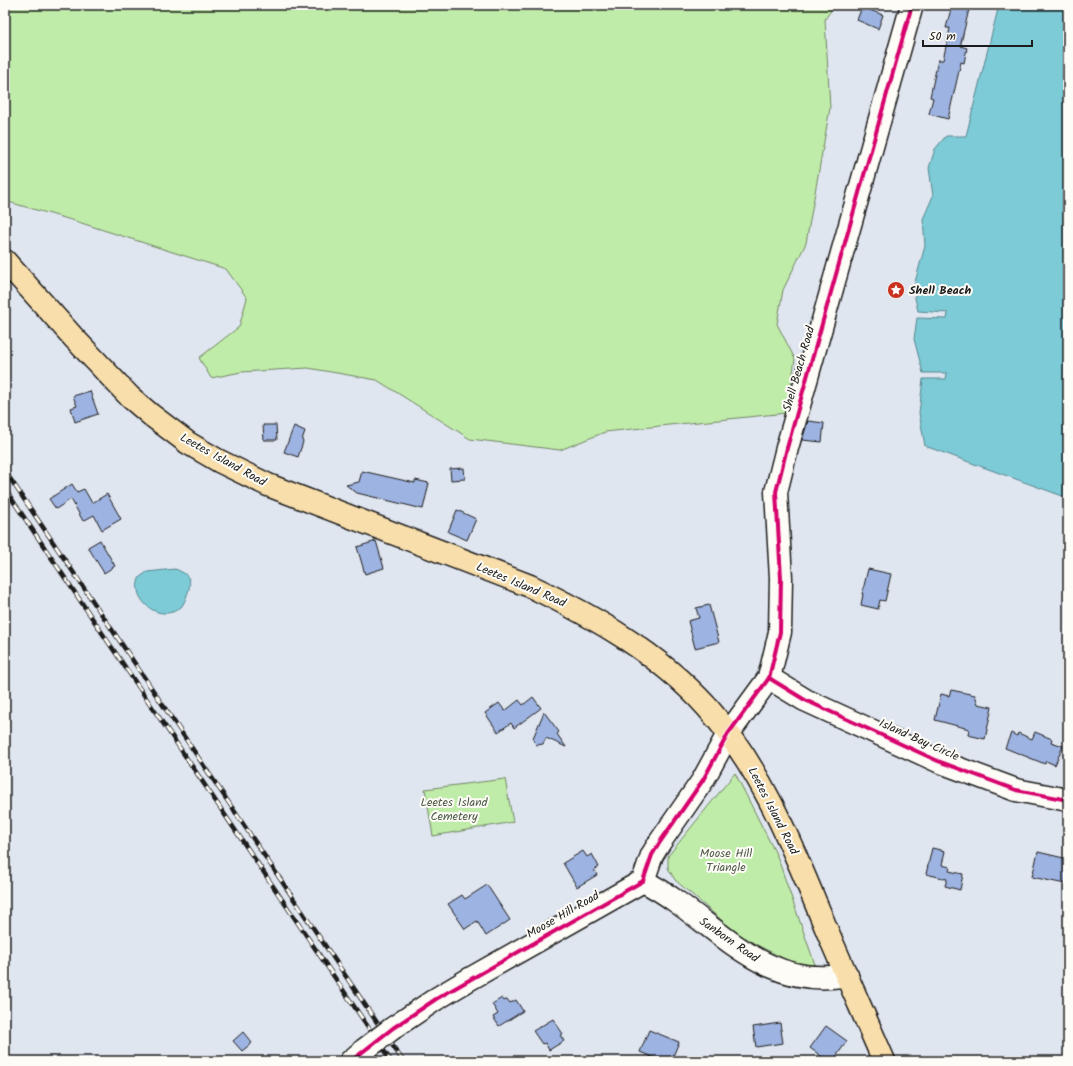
<svg xmlns="http://www.w3.org/2000/svg" width="1073" height="1066" viewBox="0 0 1073 1066" font-family="Kalam,sans-serif">
	<style>
		.green { fill: #c0eca9; stroke: #6e8462 }
		.water { fill: #7bcbd7; stroke: #55858c }
		.building { fill: #9db3e1; stroke: #1c1c1c }
		.lines { fill: none; stroke-linecap: round; stroke-linejoin: round }
		.minor-casing { stroke: #1c1c1c; stroke-width: 25 }
		.major-casing { stroke: #1c1c1c; stroke-width: 25 }
		.minor { stroke: #fdfcf7; stroke-width: 22 }
		.major { stroke: #f8deab; stroke-width: 22 }
		.rail-casing { stroke: #1c1c1c; stroke-width: 4.5 }
		.rail { stroke: #fdfcf7; stroke-width: 3; stroke-dasharray: 9; stroke-linecap: butt }
		.minor-bridge-casing { stroke: #1c1c1c; stroke-width: 25; stroke-linecap: butt }
		.minor-bridge { stroke: #fdfcf7; stroke-width: 22 }
		.cycleway-casing { stroke: #fdfcf7; stroke-width: 6 }
		.cycleway { stroke: #d6006c; stroke-width: 4 }
		.labels { text-anchor: middle; dominant-baseline: central; stroke-width: 4; stroke-linejoin: round; paint-order: stroke }
		.poi-label { font-size: 12px; font-weight: bold; fill: #1c1c1c; stroke: #fdfcf7; text-anchor: start }
		.street-label { font-size: 12px; fill: #1c1c1c; stroke: #fdfcf7 }
		.park-label { font-size: 12px; fill: #4d5a46; stroke: #fdfcf7 }
	</style>
	<rect width="100%" height="100%" fill="#e0e6f0"/>
	<filter id="ink" filterUnits="userSpaceOnUse"><feTurbulence type="fractalNoise" baseFrequency=".025" numOctaves="2"/><feDisplacementMap in="SourceGraphic" scale="8" xChannelSelector="R" yChannelSelector="G"/><feConvolveMatrix kernelMatrix="1 2 1 2 8 2 1 2 1" color-interpolation-filters="sRGB"/></filter>
	<g filter="url(#ink)">
		<g class="green">
			<path d="M 5,5 L 835,5 L 825,19 L 830,108 L 806,243 L 783,290 L 777,324 L 795,359 L 787,413 L 669,425 L 605,432 L 560,450 L 470,439 L 377,380 L 308,368 L 241,372 L 211,378 L 199,358 L 239,327 L 247,298 L 226,269 L 75,221 L 5,201 Z"/>
			<path d="M 735,773 L 777,856 L 819,976 L 741,937 L 675,880 L 668,868 L 668,856 Z"/>
			<path d="M 505,779 L 513,822 L 433,836 L 425,789 Z"/>
		</g>
		<g class="water">
			<path d="M 999,5 L 1068,5 L 1068,498 L 925,446 L 919,413 L 923,379 L 946,379 L 947,373 L 923,373 L 914,339 L 917,318 L 947,319 L 948,313 L 918,311 L 915,298 L 915,282 L 925,246 L 923,219 L 933,196 L 929,168 L 935,149 L 946,136 L 966,136 Z"/>
			<path d="M 175,569 C 189,574 193,580 187,595 C 186,598 184,603 182,606 C 170,618 151,614 142,600 C 137,593 136,584 140,577 L 147,572 Z"/>
		</g>
		<g class="building">
			<path d="M 952,5 L 970,5 L 961,43 L 961,46 L 967,48 L 964,63 L 961,62 L 948,119 L 929,114 L 933,98 L 930,97 L 938,60 L 943,60 L 950,28 L 946,28 Z"/>
			<path d="M 862,7 L 883,15 L 878,29 L 857,20 Z"/>
			<path d="M 90,391 L 98,414 L 75,422 L 71,408 L 77,406 L 73,396 Z"/>
			<path d="M 808,421 L 824,423 L 822,442 L 802,440 Z"/>
			<path d="M 263,425 L 276,425 L 277,440 L 264,440 Z"/>
			<path d="M 294,426 L 305,431 L 302,440 L 303,442 L 298,457 L 284,452 Z"/>
			<path d="M 464,468 L 465,479 L 451,480 L 450,469 Z"/>
			<path d="M 362,471 L 415,483 L 415,480 L 429,483 L 423,509 L 357,493 L 346,485 L 359,482 Z"/>
			<path d="M 72,484 L 77,492 L 84,489 L 92,503 L 107,494 L 121,519 L 102,530 L 94,515 L 83,521 L 71,499 L 56,509 L 49,499 Z"/>
			<path d="M 457,510 L 476,519 L 467,540 L 448,532 Z"/>
			<path d="M 100,540 L 115,566 L 104,573 L 88,547 Z"/>
			<path d="M 376,541 L 384,568 L 365,574 L 357,547 Z"/>
			<path d="M 868,569 L 891,574 L 885,601 L 880,600 L 878,609 L 861,605 L 863,594 L 862,594 Z"/>
			<path d="M 709,605 L 719,642 L 695,648 L 688,621 L 699,618 L 696,608 Z"/>
			<path d="M 951,690 L 975,695 L 978,704 L 992,707 L 985,739 L 968,735 L 969,729 L 935,720 L 941,694 L 949,696 Z"/>
			<path d="M 533,697 L 541,708 L 514,728 L 511,723 L 498,732 L 485,713 L 499,703 L 505,711 L 519,700 L 523,705 Z"/>
			<path d="M 544,712 L 559,732 L 557,734 L 566,747 L 546,738 L 543,744 L 537,745 L 534,742 L 533,738 Z"/>
			<path d="M 1035,732 L 1052,739 L 1051,742 L 1063,746 L 1055,765 L 1046,761 L 1045,764 L 1005,748 L 1011,733 L 1017,736 L 1018,733 L 1032,739 Z"/>
			<path d="M 932,848 L 945,851 L 942,865 L 950,867 L 949,871 L 963,874 L 960,890 L 945,886 L 947,879 L 926,874 Z"/>
			<path d="M 583,851 L 587,857 L 592,854 L 599,867 L 594,870 L 597,875 L 577,887 L 563,863 Z"/>
			<path d="M 1038,852 L 1068,859 L 1068,871 L 1065,884 L 1032,877 Z"/>
			<path d="M 487,885 L 510,920 L 486,936 L 477,921 L 465,929 L 448,904 L 462,895 L 465,899 Z"/>
			<path d="M 502,998 L 504,1001 L 507,999 L 510,1003 L 516,1000 L 523,1011 L 499,1026 L 493,1017 L 498,1014 L 492,1004 Z"/>
			<path d="M 553,1019 L 563,1034 L 560,1035 L 564,1041 L 549,1050 L 545,1043 L 542,1044 L 533,1031 Z"/>
			<path d="M 780,1023 L 783,1043 L 756,1047 L 753,1027 Z"/>
			<path d="M 826,1026 L 847,1041 L 833,1061 L 828,1061 L 810,1048 Z"/>
			<path d="M 649,1030 L 679,1042 L 671,1061 L 662,1061 L 640,1052 Z"/>
			<path d="M 243,1032 L 252,1043 L 242,1051 L 233,1041 Z"/>
		</g>
		<g class="lines">
			<g class="minor-casing">
				<g id="minor">
					<path d="M 769,678 L 805,700 L 938,761 L 1016,790 L 1068,800"/>
					<path d="M 643,881 C 655,887 666,894 677,902 C 730,940 774,989 847,975"/>
					<path d="M 393,1028 L 436,999 L 468,980 L 643,881 L 652,855 L 660,842 L 703,780 L 728,734 L 769,678 L 780,632 L 781,578 L 776,492 L 787,448 L 912,5"/>
					<path d="M 351,1061 L 364,1050"/>
				</g>
			</g>
			<g class="major-casing">
				<path id="major" d="M 5,261 L 74,338 L 130,397 L 151,415 L 188,443 L 219,461 L 268,485 L 530,586 C 595,617 658,653 707,707 C 764,771 794,851 826,928 C 845,973 865,1017 884,1061"/>
			</g>
			<use href="#minor" class="minor"/>
			<use href="#major" class="major"/>
			<g class="rail-casing">
				<g id="rail">
					<path d="M 5,471 L 403,1061"/>
					<path d="M 5,489 L 391,1061"/>
				</g>
			</g>
			<use href="#rail" class="rail"/>
			<g class="minor-bridge-casing">
				<path id="minor-bridge" d="M 364,1050 L 393,1028"/>
			</g>
			<use href="#minor-bridge" class="minor-bridge"/>
			<g class="cycleway-casing">
				<g id="cycleway">
					<path d="M 769,678 L 805,700 L 938,761 L 1016,790 L 1068,800"/>
					<path d="M 351,1061 L 393,1028 L 436,999 L 643,881 L 652,855 L 660,842 L 703,780 L 728,734 L 769,678 L 780,632 L 781,578 L 776,492 L 787,448 L 912,5"/>
				</g>
			</g>
			<use href="#cycleway" class="cycleway"/>
		</g>
	</g>
	<defs>
		<g id="sight-disc" transform="scale(0.9)"><circle r="9.5" fill="#c8321e" stroke="#fdfcf7"/><path d="M0-6L1.8-2.2L6-1.7L2.9 1.2L3.7 5.4L0 3.3L-3.7 5.4L-2.9 1.2L-6-1.7L-1.8-2.2Z" fill="#fff"/></g>
	</defs>
	<g fill-rule="evenodd">
		<use href="#sight-disc" x="896" y="290"/>
	</g>
	<g class="labels">
		<g class="poi-label">
			<text x="909" y="290">Shell Beach</text>
		</g>
		<g class="street-label">
			<text transform="translate(799 369) rotate(-74)">Shell Beach Road</text>
			<text transform="translate(223 460) rotate(29)">Leetes Island Road</text>
			<text transform="translate(521 585) rotate(23)">Leetes Island Road</text>
			<text transform="translate(919 740) rotate(24)">Island Bay Circle</text>
			<text transform="translate(773 811) rotate(63)">Leetes Island Road</text>
			<text transform="translate(563 915) rotate(-30)">Moose Hill Road</text>
			<text transform="translate(729 940) rotate(35)">Sanborn Road</text>
		</g>
		<g class="park-label">
			<text x="454" y="802">Leetes Island<tspan x="454" dy="14">Cemetery</tspan></text>
			<text x="726" y="853">Moose Hill<tspan x="726" dy="14">Triangle</tspan></text>
		</g>
	</g>
	<rect width="1073" height="1066" fill="none" stroke="#fdfcf7" stroke-width="20"/>
	<rect x="10" y="10" width="1053" height="1046" fill="none" stroke="#1c1c1c" stroke-width="1.5" filter="url(#ink)"/>
	<path d="M923 40v6h109v-6" fill="none" stroke="#1c1c1c" stroke-width="2"/>
	<text x="929" y="40" font-size="12" fill="#1c1c1c" stroke="#fdfcf7" stroke-width="3" paint-order="stroke">50 m</text>
</svg>
